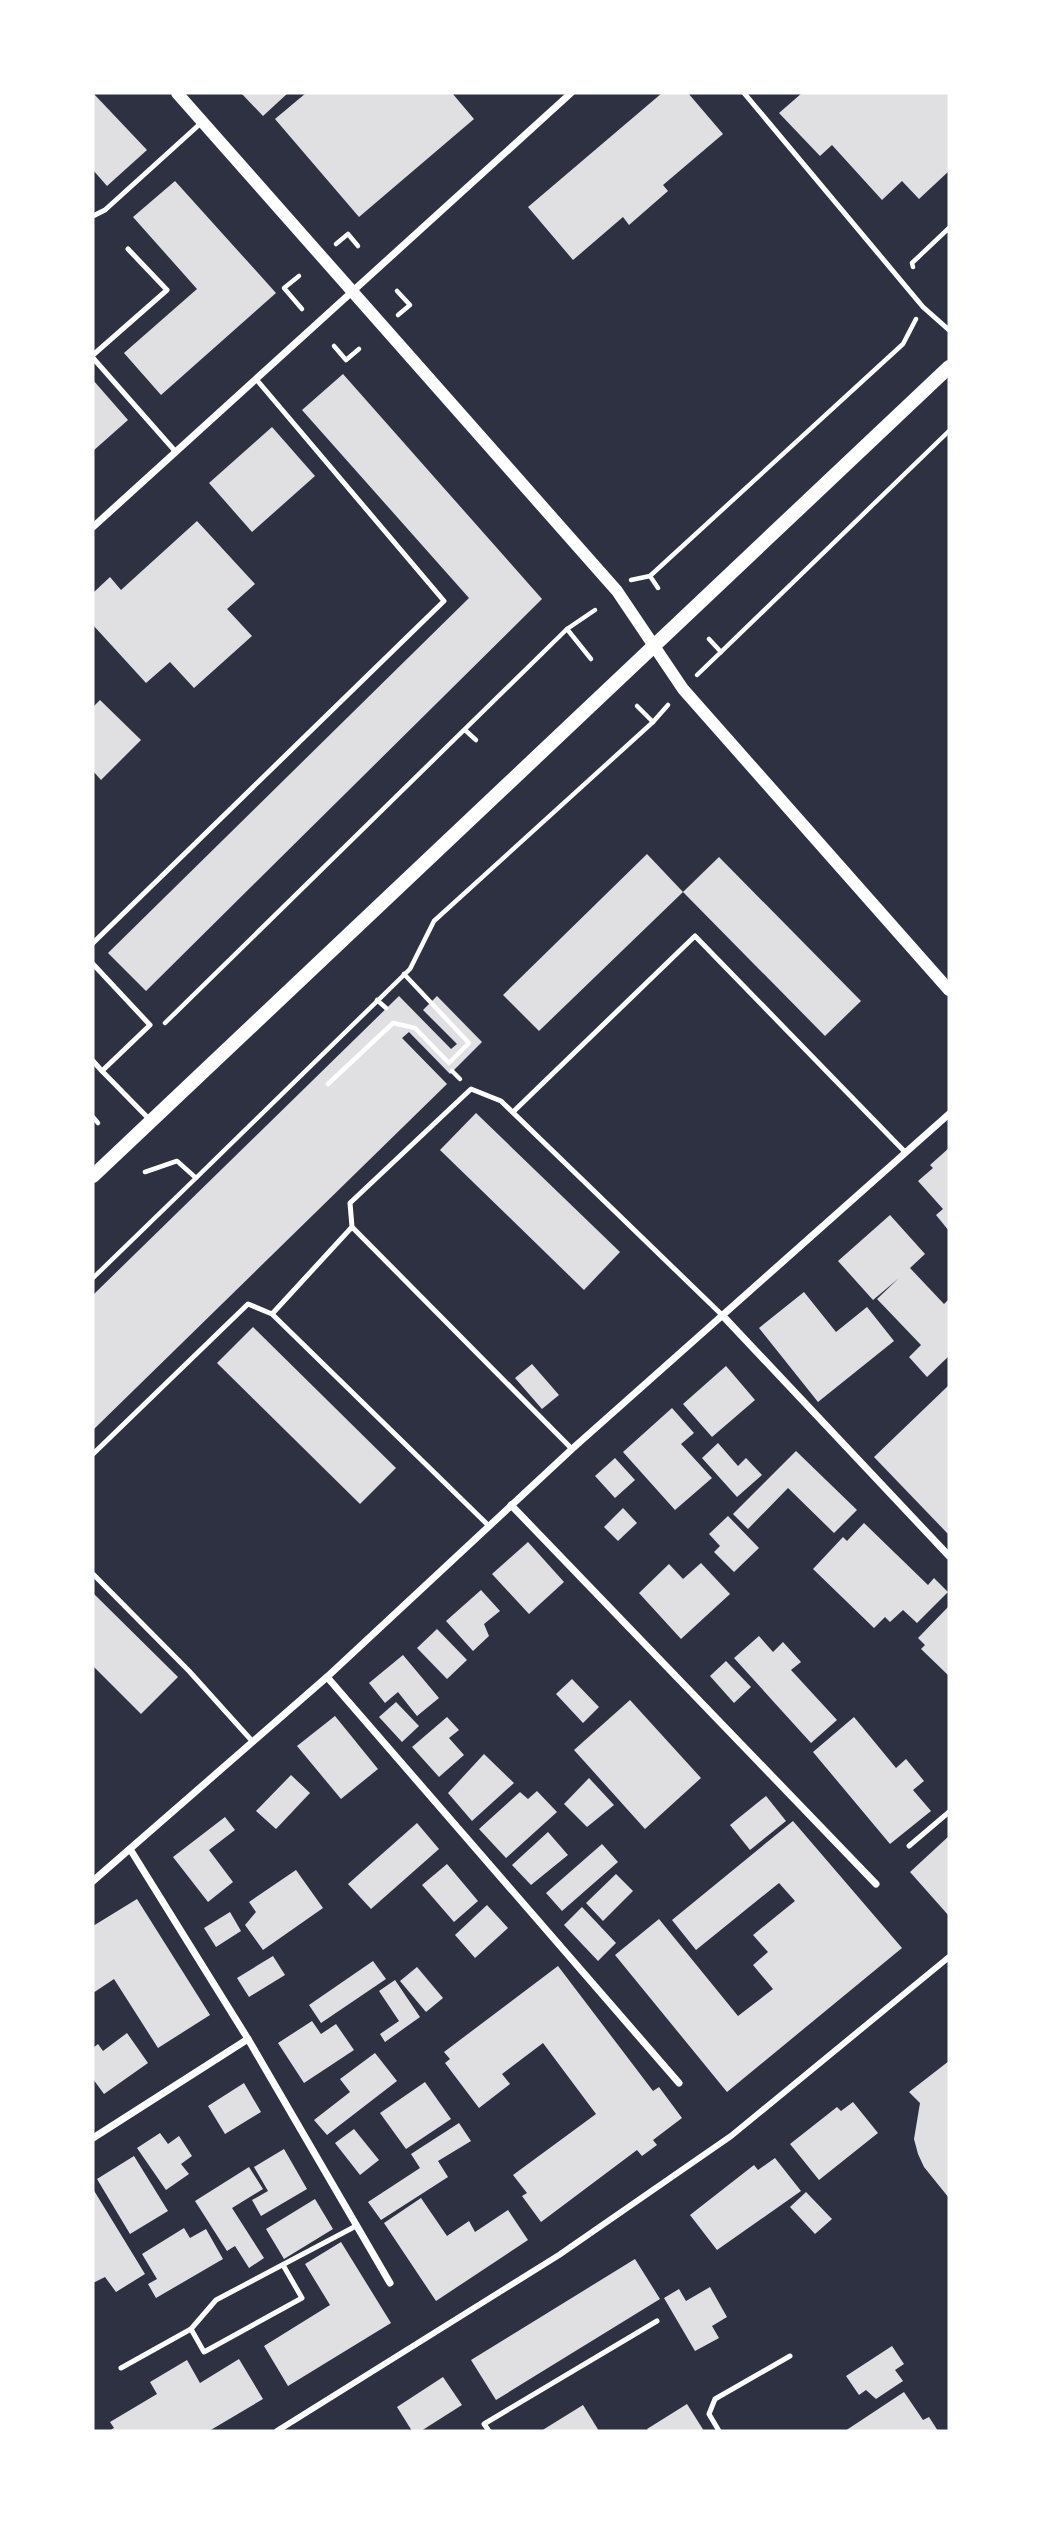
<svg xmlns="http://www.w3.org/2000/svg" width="1042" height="2524" viewBox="0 0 1042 2524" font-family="'Roboto Condensed',sans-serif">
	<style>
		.building { fill: #e0e0e3 }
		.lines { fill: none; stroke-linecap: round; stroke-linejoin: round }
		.path { stroke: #fff; stroke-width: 4.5 }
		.service { stroke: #fff; stroke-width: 5 }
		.pedestrian { stroke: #fff; stroke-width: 6 }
		.minor { stroke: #fff; stroke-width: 7 }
		.tertiary { stroke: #fff; stroke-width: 12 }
		.secondary { stroke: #fff; stroke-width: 14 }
	</style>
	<rect width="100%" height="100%" fill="#2d3142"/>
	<g class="building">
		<path d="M 93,93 L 147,150 L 107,186 L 93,170 Z"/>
		<path d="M 241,93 L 288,93 L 263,116 Z"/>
		<path d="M 306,93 L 452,93 L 474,119 L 359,217 L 275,119 Z"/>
		<path d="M 662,93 L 688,93 L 723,134 L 663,185 L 668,191 L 629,225 L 623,217 L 573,260 L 528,207 Z"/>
		<path d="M 802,93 L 949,93 L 949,171 L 919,199 L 902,181 L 882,200 L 832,145 L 820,156 L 779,113 Z"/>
		<path d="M 175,181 L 276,293 L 161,395 L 124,353 L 197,289 L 133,217 Z"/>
		<path d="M 343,374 L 542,599 L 146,991 L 108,953 L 469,598 L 302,410 Z"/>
		<path d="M 93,380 L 128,420 L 93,451 Z"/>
		<path d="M 272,427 L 315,476 L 252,532 L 209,483 Z"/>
		<path d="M 197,521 L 255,584 L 227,609 L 252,636 L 194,688 L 170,662 L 146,683 L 93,625 L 93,593 L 110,577 L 121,590 Z"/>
		<path d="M 100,700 L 141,740 L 101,780 L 93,771 L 93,707 Z"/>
		<path d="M 647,854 L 683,892 L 539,1031 L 503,995 Z"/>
		<path d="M 719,857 L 861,1001 L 825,1036 L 683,892 Z"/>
		<path d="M 399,996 L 451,1049 L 457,1044 L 423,1010 L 437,996 L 482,1042 L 450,1074 L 409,1032 L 402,1038 L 447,1084 L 93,1430 L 93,1295 Z"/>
		<path d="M 476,1113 L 620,1252 L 584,1290 L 440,1150 Z"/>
		<path d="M 949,1148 L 949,1231 L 936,1215 L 943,1209 L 918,1181 L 933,1168 L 930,1165 Z"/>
		<path d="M 890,1215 L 925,1254 L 910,1268 L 944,1304 L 949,1299 L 949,1356 L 927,1377 L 909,1357 L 921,1345 L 877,1299 L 899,1278 L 873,1300 L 838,1261 Z"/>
		<path d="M 804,1292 L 836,1332 L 867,1307 L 894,1341 L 818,1402 L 759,1328 Z"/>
		<path d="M 253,1327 L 396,1468 L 360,1504 L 217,1363 Z"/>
		<path d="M 532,1364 L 559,1395 L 542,1409 L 515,1378 Z"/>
		<path d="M 726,1366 L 755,1400 L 712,1437 L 683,1404 Z"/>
		<path d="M 949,1385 L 949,1535 L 874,1457 Z"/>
		<path d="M 672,1408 L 694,1433 L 681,1444 L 712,1478 L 675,1510 L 623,1452 Z"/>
		<path d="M 718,1443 L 738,1466 L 746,1458 L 762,1475 L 737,1497 L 702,1458 Z"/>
		<path d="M 796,1451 L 857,1510 L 834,1533 L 788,1488 L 748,1529 L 733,1514 Z"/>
		<path d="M 615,1458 L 635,1480 L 615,1498 L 595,1476 Z"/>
		<path d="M 623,1508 L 637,1523 L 618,1541 L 604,1527 Z"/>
		<path d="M 728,1516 L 759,1548 L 734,1572 L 714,1552 L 720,1546 L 709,1534 Z"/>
		<path d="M 864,1523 L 928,1585 L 934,1578 L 948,1592 L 917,1623 L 903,1610 L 890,1622 L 885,1617 L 874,1628 L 813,1569 L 843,1537 L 847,1541 Z"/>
		<path d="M 528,1542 L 564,1582 L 529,1614 L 492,1574 Z"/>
		<path d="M 701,1563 L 730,1594 L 681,1639 L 639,1593 L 669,1564 L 683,1579 Z"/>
		<path d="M 481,1590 L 500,1611 L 484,1624 L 489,1636 L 473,1651 L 446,1621 Z"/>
		<path d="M 93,1593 L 178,1677 L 141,1714 L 93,1666 Z"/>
		<path d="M 949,1606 L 949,1676 L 921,1649 L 925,1645 L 918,1638 Z"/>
		<path d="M 437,1629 L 467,1660 L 447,1679 L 417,1648 Z"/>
		<path d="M 759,1636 L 773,1652 L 783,1642 L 801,1662 L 791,1670 L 837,1720 L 811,1743 L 734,1658 Z"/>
		<path d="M 403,1655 L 439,1698 L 417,1716 L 398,1692 L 385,1703 L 369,1683 Z"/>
		<path d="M 726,1661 L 751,1687 L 734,1703 L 710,1676 Z"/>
		<path d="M 572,1679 L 599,1707 L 583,1723 L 556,1694 Z"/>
		<path d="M 630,1700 L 701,1778 L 645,1829 L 574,1750 Z"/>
		<path d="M 396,1702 L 419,1726 L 402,1742 L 379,1717 Z"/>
		<path d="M 335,1716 L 378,1769 L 341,1799 L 297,1746 Z"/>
		<path d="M 447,1717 L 459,1730 L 449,1738 L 464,1755 L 439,1777 L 412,1747 Z"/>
		<path d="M 854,1717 L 896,1768 L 906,1759 L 924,1781 L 913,1790 L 931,1811 L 890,1844 L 813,1752 Z"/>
		<path d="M 484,1754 L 514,1783 L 472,1821 L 448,1793 Z"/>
		<path d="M 291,1775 L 310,1793 L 276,1829 L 256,1811 Z"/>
		<path d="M 589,1778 L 614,1805 L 587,1827 L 564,1804 Z"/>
		<path d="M 537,1791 L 557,1812 L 506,1858 L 479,1829 L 520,1792 L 528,1799 Z"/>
		<path d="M 766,1796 L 786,1821 L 750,1850 L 730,1825 Z"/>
		<path d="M 225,1817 L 235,1830 L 209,1850 L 233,1882 L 208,1902 L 173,1857 Z"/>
		<path d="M 793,1821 L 902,1948 L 727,2092 L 615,1955 L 659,1919 L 738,2016 L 773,1989 L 753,1965 L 768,1952 L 753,1935 L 795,1901 L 779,1883 L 696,1950 L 672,1920 Z"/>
		<path d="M 417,1823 L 439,1849 L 371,1909 L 348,1884 Z"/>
		<path d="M 548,1832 L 568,1855 L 531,1885 L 512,1865 Z"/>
		<path d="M 949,1836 L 949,1916 L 910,1872 Z"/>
		<path d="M 602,1844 L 618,1862 L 562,1911 L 546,1893 Z"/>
		<path d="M 447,1864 L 478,1901 L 454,1922 L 422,1885 Z"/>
		<path d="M 296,1870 L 323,1908 L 263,1950 L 245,1925 L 256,1912 L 249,1902 Z"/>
		<path d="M 616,1874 L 633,1891 L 603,1921 L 586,1903 Z"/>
		<path d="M 137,1899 L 210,2015 L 158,2048 L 114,1979 L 93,1993 L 93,1926 Z"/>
		<path d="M 487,1905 L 508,1928 L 475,1958 L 455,1935 Z"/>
		<path d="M 582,1907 L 616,1943 L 598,1961 L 564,1925 Z"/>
		<path d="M 230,1912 L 241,1931 L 216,1947 L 204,1928 Z"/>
		<path d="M 273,1956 L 285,1975 L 249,1997 L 237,1978 Z"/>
		<path d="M 373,1961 L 386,1979 L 321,2023 L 309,2005 Z"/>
		<path d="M 558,1966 L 653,2091 L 659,2087 L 682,2118 L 653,2140 L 657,2145 L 642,2156 L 637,2150 L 541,2222 L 522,2196 L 527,2193 L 513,2175 L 596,2114 L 543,2043 L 502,2074 L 510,2084 L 479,2108 L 445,2063 L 450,2059 L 444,2052 Z"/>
		<path d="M 417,1967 L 443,1998 L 426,2012 L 400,1981 Z"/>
		<path d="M 395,1980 L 420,2017 L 385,2042 L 380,2034 L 399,2021 L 379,1991 Z"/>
		<path d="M 312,2021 L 321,2034 L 336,2024 L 354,2050 L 304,2083 L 278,2043 Z"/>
		<path d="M 127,2033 L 148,2063 L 104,2094 L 93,2079 L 93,2048 L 98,2044 L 103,2051 Z"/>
		<path d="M 375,2053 L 397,2081 L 327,2135 L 314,2120 L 350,2092 L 340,2079 Z"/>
		<path d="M 949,2061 L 949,2198 L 924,2167 L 918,2154 L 914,2139 L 920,2103 L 909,2092 Z"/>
		<path d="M 425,2082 L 451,2119 L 406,2149 L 380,2113 Z"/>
		<path d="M 244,2083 L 261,2112 L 225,2134 L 208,2106 Z"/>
		<path d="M 853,2102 L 878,2133 L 819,2180 L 790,2144 L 837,2107 L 841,2111 Z"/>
		<path d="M 459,2123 L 471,2141 L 438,2161 L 448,2177 L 381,2220 L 368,2202 L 420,2168 L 411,2154 Z"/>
		<path d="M 354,2129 L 379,2160 L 360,2175 L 335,2143 Z"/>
		<path d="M 160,2133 L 168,2144 L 179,2136 L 192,2156 L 181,2164 L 189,2174 L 166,2190 L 137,2148 Z"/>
		<path d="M 284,2149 L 307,2189 L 261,2216 L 252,2200 L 268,2191 L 254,2167 Z"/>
		<path d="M 134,2156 L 168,2211 L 130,2234 L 97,2179 Z"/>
		<path d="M 775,2158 L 801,2191 L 717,2250 L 690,2215 L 754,2165 L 758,2170 Z"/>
		<path d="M 249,2167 L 263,2189 L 232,2208 L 264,2258 L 249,2268 L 235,2246 L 227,2251 L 195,2201 Z"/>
		<path d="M 93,2189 L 145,2274 L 116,2292 L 105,2277 L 93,2283 Z"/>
		<path d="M 806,2192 L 832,2219 L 815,2234 L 790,2207 Z"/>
		<path d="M 421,2198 L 447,2236 L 469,2221 L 475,2232 L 508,2210 L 528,2240 L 436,2301 L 384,2223 Z"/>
		<path d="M 315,2199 L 333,2229 L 284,2259 L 266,2229 Z"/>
		<path d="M 184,2228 L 190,2238 L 206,2229 L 223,2259 L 156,2298 L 148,2284 L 157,2279 L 142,2254 Z"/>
		<path d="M 341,2242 L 391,2323 L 288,2386 L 264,2346 L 330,2305 L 305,2264 Z"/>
		<path d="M 635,2259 L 660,2299 L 496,2400 L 471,2360 Z"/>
		<path d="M 710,2287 L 727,2317 L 712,2326 L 719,2338 L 695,2351 L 664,2298 L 679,2289 L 686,2301 Z"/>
		<path d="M 892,2346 L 904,2364 L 895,2370 L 903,2381 L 876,2399 L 866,2390 L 859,2395 L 846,2376 Z"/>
		<path d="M 239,2359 L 263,2399 L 209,2431 L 109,2431 L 114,2428 L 110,2422 L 157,2394 L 150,2382 L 187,2360 L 200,2383 Z"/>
		<path d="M 443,2377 L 462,2405 L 421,2431 L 412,2431 L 397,2407 Z"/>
		<path d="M 904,2392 L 923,2420 L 929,2417 L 938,2431 L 845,2431 Z"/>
		<path d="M 687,2404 L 704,2431 L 649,2431 L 647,2429 Z"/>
		<path d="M 583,2405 L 599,2431 L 541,2431 Z"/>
	</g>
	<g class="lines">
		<g class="path">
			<path d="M 336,244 L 348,234 L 358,246"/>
			<path d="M 913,267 L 912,263 L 949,228"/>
			<path d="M 299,276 L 284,288 L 302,309"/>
			<path d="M 397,291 L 410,305 L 398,315"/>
			<path d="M 334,346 L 346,360 L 359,349"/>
			<path d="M 631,580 L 650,576"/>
			<path d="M 658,588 L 650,576 L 903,344 L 916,319"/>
			<path d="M 709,639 L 721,652 L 949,431"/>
			<path d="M 591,659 L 567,629 L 595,610"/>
			<path d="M 697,675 L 721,652"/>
			<path d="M 637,706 L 653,722 L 668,705"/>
			<path d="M 465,730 L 476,740"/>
			<path d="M 377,1000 L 386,1008"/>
			<path d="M 165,1023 L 567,629"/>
			<path d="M 452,1071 L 460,1079"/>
			<path d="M 328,1084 L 393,1023 L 415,1028 L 449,1063 L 469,1043 L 404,974"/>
			<path d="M 93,1117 L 98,1123"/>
			<path d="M 145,1172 L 177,1161 L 196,1178 L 410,969 L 434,921 L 653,722"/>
			<path d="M 93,1278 L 196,1178"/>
		</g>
		<g class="service">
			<path d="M 744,93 L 923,307 L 949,330"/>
			<path d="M 93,216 L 105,210 L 201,123"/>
			<path d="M 93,355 L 167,290 L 128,249"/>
			<path d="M 93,358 L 175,451"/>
			<path d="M 93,943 L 444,601 L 256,379"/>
			<path d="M 93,964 L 150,1025 L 102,1071 L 151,1121"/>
			<path d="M 93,1061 L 102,1071"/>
			<path d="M 513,1112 L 695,936 L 905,1152"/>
			<path d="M 272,1314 L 352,1227"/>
			<path d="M 572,1449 L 352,1227 L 350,1203 L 471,1089 L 501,1101 L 722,1315"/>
			<path d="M 93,1454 L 248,1304 L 272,1314 L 489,1526"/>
			<path d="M 93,1574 L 189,1671 L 253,1742"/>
			<path d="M 909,1846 L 949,1812"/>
			<path d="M 191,2329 L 204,2352 L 302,2298 L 283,2265"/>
			<path d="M 121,2368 L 191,2329 L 216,2300 L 356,2226"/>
			<path d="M 489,2431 L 484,2424 L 657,2321"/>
			<path d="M 719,2431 L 709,2414 L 715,2399 L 790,2356"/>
		</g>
		<path class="pedestrian" d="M 277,2431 L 559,2255 L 731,2136 L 949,1957"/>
		<g class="minor">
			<path d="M 93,527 L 571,93"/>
			<path d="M 722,1315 L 949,1556"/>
			<path d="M 511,1505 L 876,1884"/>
			<path d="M 327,1677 L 679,2083"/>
			<path d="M 130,1849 L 248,2039 L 390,2283"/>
			<path d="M 93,1881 L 327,1677 L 572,1449 L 949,1114"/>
			<path d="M 93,2138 L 248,2039"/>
		</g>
		<path class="tertiary" d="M 177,93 L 617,591 L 683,689 L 949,990"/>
		<path class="secondary" d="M 93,1176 L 949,367"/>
	</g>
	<rect width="1042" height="2524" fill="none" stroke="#ffffff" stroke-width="189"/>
</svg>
